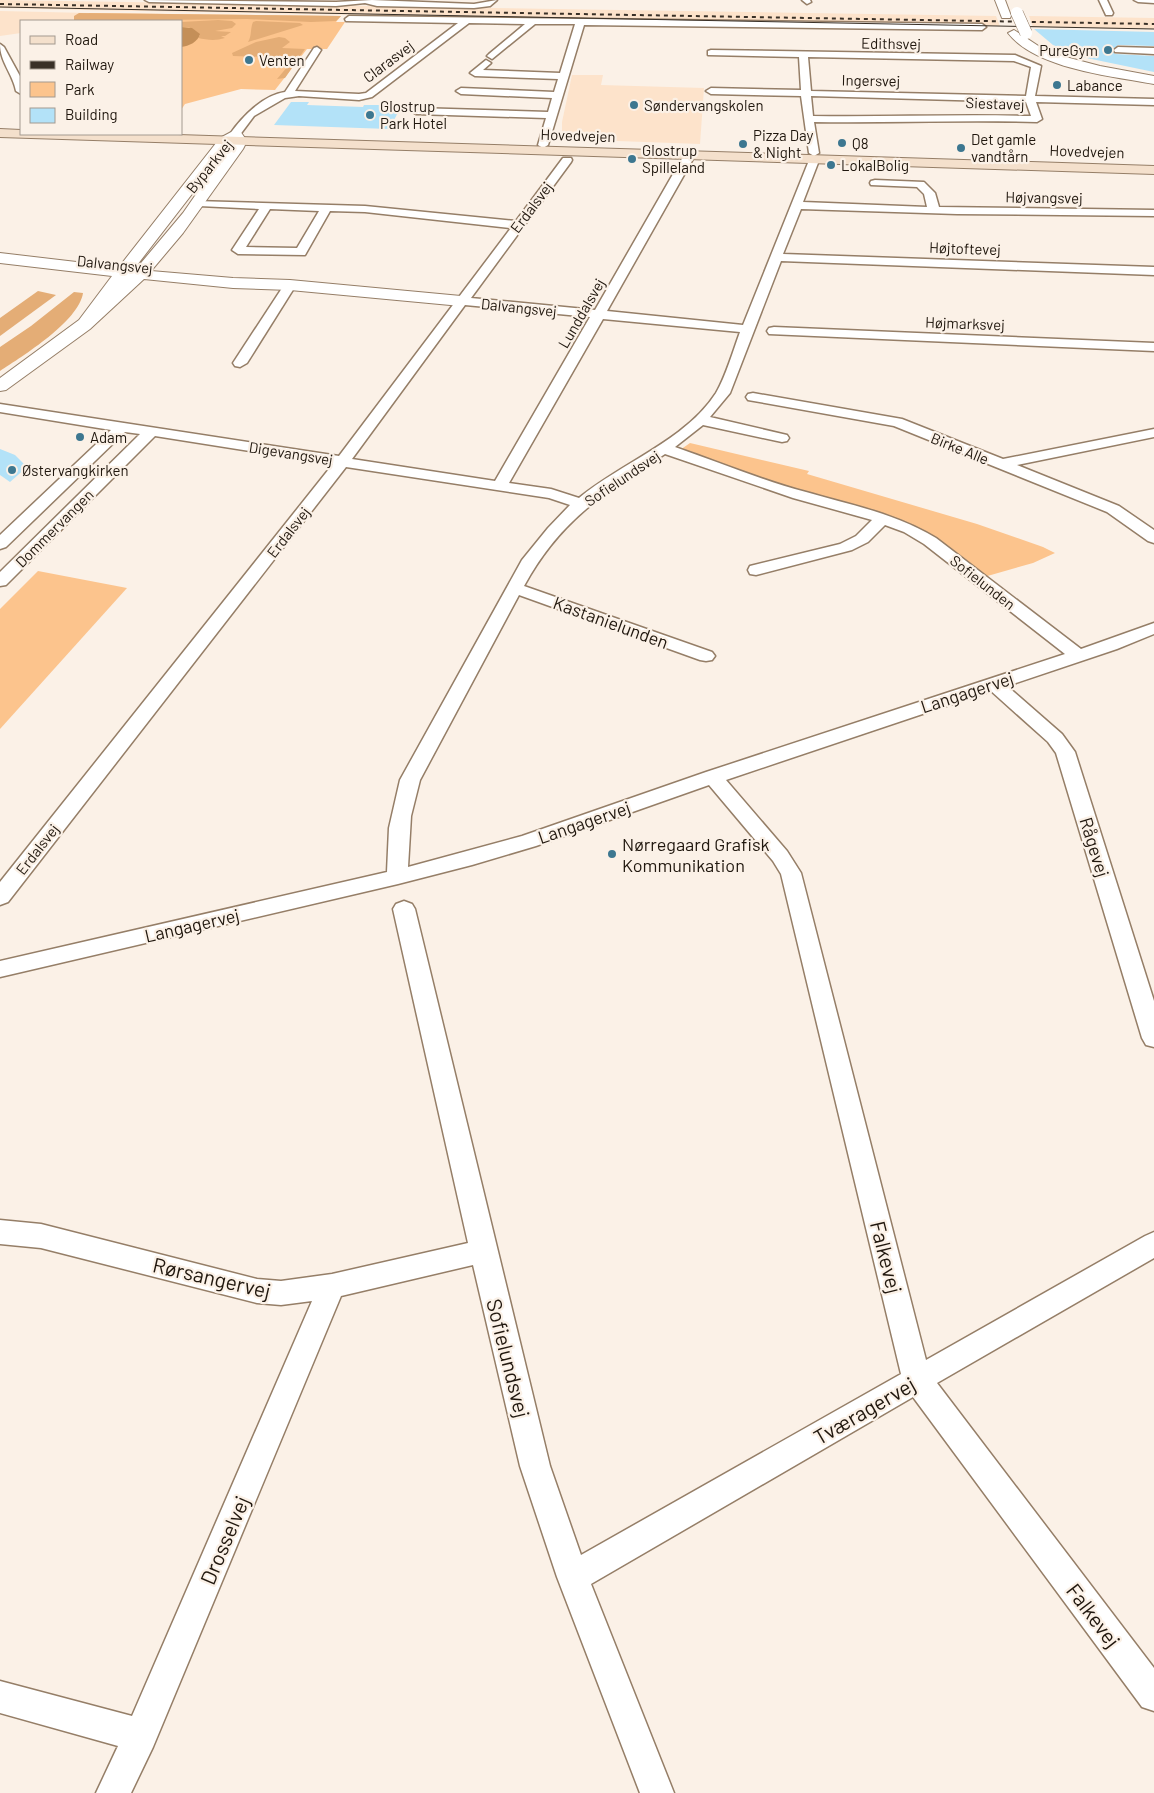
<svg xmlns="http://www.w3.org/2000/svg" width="1154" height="1793" viewBox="0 0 1154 1793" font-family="Barlow,sans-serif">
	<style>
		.built { fill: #fde3cb }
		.green { fill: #fcc48d }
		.forest { fill: #e4ad76 }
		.water { fill: #c48f58 }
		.building { fill: #b3e2f8 }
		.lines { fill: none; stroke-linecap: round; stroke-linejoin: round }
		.minor-casing { stroke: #957e67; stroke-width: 3 }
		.tertiary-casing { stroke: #957e67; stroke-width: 2 }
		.secondary-casing { stroke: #957e67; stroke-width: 2 }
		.minor { fill: #fff; fill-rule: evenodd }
		.tertiary { fill: #fff; fill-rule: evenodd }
		.secondary { fill: #f4e0cc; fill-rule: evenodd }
		.tram { stroke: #393027; stroke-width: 1 }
		.rail { stroke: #393027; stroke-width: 2; stroke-dasharray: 4 4; stroke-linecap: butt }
		.tertiary-bridge-casing { stroke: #957e67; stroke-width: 13; stroke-linecap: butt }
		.tertiary-bridge { stroke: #fff; stroke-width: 12 }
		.poi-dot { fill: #3d7790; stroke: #fbf1e7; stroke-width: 2 }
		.labels { text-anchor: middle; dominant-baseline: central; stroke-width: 4.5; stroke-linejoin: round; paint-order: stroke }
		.far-street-label { font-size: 15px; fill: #20170e; stroke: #fbf1e7 }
		.far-poi-label { font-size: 15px; fill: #20170e; stroke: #fbf1e7; text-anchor: start }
		.street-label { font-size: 18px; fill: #20170e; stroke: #fbf1e7 }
		.poi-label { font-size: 18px; fill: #20170e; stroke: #fbf1e7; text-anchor: start }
		.near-street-label { font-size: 21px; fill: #20170e; stroke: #fbf1e7 }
	</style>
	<rect width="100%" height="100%" fill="#fbf1e7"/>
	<g class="built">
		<path d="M 0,0 L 996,16 L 1000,26 L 84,10 L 0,8 Z"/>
		<path d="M 0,11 L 89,13 L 84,21 L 21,21 L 21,33 L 0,36 Z"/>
		<path d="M 1029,16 L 1154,18 L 1154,29 L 1033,27 Z"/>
		<path d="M 572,75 L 603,75 L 601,85 L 704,88 L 700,144 L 562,139 L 562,122 Z"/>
	</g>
	<g class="green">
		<path d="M 89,13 L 341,16 L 336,22 L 345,22 L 327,49 L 307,49 L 275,90 L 241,89 L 185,104 L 181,110 L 181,21 L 84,21 Z"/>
		<path d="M 690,443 L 809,471 L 807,474 L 977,524 L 1043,547 L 1055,553 L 1033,563 L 984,577 L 927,533 L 901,521 L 802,494 L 680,450 Z"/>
		<path d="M 38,571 L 127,588 L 0,729 L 0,609 Z"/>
	</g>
	<g class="forest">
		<path d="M 79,13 L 341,16 L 336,21 L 311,22 L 247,19 L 74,21 L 74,16 Z"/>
		<path d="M 218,20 L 232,21 L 236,24 L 232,28 L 215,31 L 231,32 L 225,36 L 221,36 L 225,38 C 216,41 207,40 198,38 L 200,35 L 189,27 L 181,27 L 181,22 Z"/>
		<path d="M 256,21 L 300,23 L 303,25 L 248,42 C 252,36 250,29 253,22 Z"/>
		<path d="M 279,37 L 285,38 L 290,42 L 282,48 L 305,49 L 285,78 L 277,79 L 288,66 L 280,60 L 269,57 L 233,56 L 232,53 L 256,42 Z"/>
		<path d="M 38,291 L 56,295 L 0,336 L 0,318 Z"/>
		<path d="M 74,292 L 83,293 C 79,321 23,356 0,371 L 0,347 L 31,326 Z"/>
	</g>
	<path class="water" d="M 181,27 L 192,28 L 200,34 C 198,42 189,46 181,47 Z"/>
	<g class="building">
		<path d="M 1034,29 L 1154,32 L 1154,46 L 1118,45 L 1112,50 L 1115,54 L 1154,56 L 1154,72 L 1077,56 L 1053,45 Z"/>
		<path d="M 291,102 L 309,102 L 307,105 L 363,107 L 364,105 L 386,105 L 385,107 L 400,109 L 389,129 L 274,125 Z"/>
		<path d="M 0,449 L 15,455 L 27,467 L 10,482 L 0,475 Z"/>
	</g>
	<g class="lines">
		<g class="minor-casing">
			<g id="minor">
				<path d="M 145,0 L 336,2 L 372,0 L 474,4 L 497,0 L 490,6 L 474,8 L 377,6 L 365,3 L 336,6 L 149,2 Z"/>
				<path d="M 802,0 L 810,0 L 811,2 L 807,4 Z"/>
				<path d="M 1099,0 L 1107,0 L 1113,13 L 1112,15 L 1106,15 Z"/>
				<path d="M 1134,0 L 1154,0 L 1154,3 L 1138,2 Z"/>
				<path d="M 349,16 L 982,24 L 986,27 L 982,30 L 584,25 L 548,145 L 543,148 L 538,145 L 546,118 L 416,114 L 411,111 L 416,108 L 548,112 L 552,98 L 461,94 L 456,91 L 461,88 L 554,92 L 558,79 L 475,76 L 470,73 L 486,60 L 491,63 L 483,70 L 560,73 L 575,24 L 535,24 L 492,59 L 487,56 L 489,54 L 525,24 L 469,23 L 372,97 L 359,100 L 299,96 L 285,98 L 254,116 L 239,136 L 231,136 L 230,134 C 242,117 263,95 285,92 L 314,48 L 317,47 L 321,50 L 295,91 L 359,94 L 366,93 L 458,23 L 346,21 L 345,19 Z"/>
				<path d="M 0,44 L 4,47 L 21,78 L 21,94 L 16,91 C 13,74 0,62 0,44 Z"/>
				<path d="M 1118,47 L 1154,48 L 1154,54 L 1115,52 L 1114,50 Z"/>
				<path d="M 711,50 L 1015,55 L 1041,66 L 1035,96 L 1154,99 L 1154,105 L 1036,102 L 1042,119 L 1037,122 C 962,120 888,123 814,122 L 819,153 L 814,156 L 809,153 L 801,96 L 711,94 L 706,91 L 711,88 L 801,90 L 799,57 L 708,55 L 708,51 ZM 808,57 L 1014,61 L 1031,67 L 1026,96 L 811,91 ZM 811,96 L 1026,102 L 1031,116 C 958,114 886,117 813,116 Z"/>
				<path d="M 689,152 L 694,155 L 693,159 L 607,311 L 743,325 L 808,163 L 807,159 L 812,156 L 816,157 L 818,163 L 803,202 L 927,207 L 924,194 L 917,187 L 871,185 L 870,183 L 871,181 L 875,180 L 924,182 L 935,193 L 939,207 L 1154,210 L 1154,216 L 957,214 L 801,209 L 783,254 L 1154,267 L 1154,275 L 781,261 L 730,393 L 710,417 L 787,435 L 789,438 L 787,441 L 782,442 L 703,425 L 675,447 C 718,462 761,480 806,492 C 850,505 895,513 936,538 L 1081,649 L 1154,623 L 1154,634 L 1117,649 L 1007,686 L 1062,734 L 1075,752 L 1154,1001 L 1154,1047 L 1146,1045 L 1142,1038 L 1056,753 L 1048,742 L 991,691 L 726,780 L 787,851 L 801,873 L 926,1360 L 1145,1236 L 1154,1232 L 1154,1258 L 937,1383 L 1154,1668 L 1154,1711 L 1142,1707 L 913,1397 L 591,1584 L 674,1793 L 640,1793 L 557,1577 L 520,1466 L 473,1265 L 341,1296 L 153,1747 L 131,1793 L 96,1793 L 118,1746 L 0,1713 L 0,1681 L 132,1716 L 312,1301 L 281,1305 L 257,1303 L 41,1248 L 0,1244 L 0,1220 L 41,1224 L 257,1279 L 281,1281 L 332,1274 L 468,1243 L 393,909 L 396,904 L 404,901 L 412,904 L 415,909 L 550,1466 L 581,1555 L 901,1374 L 781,874 L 773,861 L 709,785 L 536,846 L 472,865 L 398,884 L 0,977 L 0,961 L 387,872 L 389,828 L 400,780 L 522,560 L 548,528 L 570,505 L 549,498 L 346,467 L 8,902 L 0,905 L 0,882 L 333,464 L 155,436 L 6,585 L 0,586 L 0,572 L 140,434 L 125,432 L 6,547 L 0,549 L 0,535 L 111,430 L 0,412 L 0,404 L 339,456 L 511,228 L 365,212 L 330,211 L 305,255 L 238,254 L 232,250 L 259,209 L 199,206 L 195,205 L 193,203 L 195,201 L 365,206 L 516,221 L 563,158 L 571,158 L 572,160 L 571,162 L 471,298 L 595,310 L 684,155 ZM 270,209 L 319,211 L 297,248 L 246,247 ZM 465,305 L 590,317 L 495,481 L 352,459 ZM 603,319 L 740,332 C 733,351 726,376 716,393 C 686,440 621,463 579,498 L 551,489 L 509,483 ZM 665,454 L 793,498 L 872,520 L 856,536 L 840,544 L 750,566 L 748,570 L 750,574 L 756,575 L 852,550 L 868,542 L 885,525 L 904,532 L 924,544 L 1065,654 L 706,772 L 522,836 L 408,867 L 411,816 L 420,780 L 519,595 L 700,660 L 706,661 L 712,660 L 715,656 L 712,652 L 524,586 C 560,520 604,493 665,454 Z"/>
				<path d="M 290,281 L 296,285 L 247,363 L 240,367 L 235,366 L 233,363 L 286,282 Z"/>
				<path d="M 774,327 L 1154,343 L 1154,351 L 769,334 L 767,331 L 769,328 Z"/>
				<path d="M 753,393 L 902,419 L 1003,459 L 1154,429 L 1154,437 L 1017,465 L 1119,506 L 1154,530 L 1154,543 L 1148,541 L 1107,512 L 894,426 L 748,400 L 746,397 L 748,394 Z"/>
			</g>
		</g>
		<g class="tertiary-casing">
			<g id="tertiary">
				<path d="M 995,0 L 1005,0 L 1011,16 L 1010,18 L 1002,18 Z"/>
				<path d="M 1014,30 L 1043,49 L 1062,56 L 1100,66 L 1154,76 L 1154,84 C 1112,76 1036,69 1008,33 Z"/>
				<path d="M 235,130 L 240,131 L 247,141 L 243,149 L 183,233 L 151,271 L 233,278 L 290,280 L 461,296 L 467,298 L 469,301 L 467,304 L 461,306 L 290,290 L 233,288 L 144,279 L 90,329 L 6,390 L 0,391 L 0,378 L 79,320 L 112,276 L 0,263 L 0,253 L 119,267 L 220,138 ZM 233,141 L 183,213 L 136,269 L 134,269 Z"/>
			</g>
		</g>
		<g class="secondary-casing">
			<path id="secondary" d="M 0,129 L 21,130 L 21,134 L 147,134 L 1154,166 L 1154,174 L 0,137 Z"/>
		</g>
		<use href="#minor" class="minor"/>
		<use href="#tertiary" class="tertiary"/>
		<use href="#secondary" class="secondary"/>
		<path class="tram" d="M 0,7 L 1154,29"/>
		<path class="rail" d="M 0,4 L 1154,24"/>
		<g class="tertiary-bridge-casing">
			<path id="tertiary-bridge" d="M 1017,13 L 1026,33"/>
		</g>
		<use href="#tertiary-bridge" class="tertiary-bridge"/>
	</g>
	<g class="poi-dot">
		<circle cx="1108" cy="50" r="5"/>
		<circle cx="249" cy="60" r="5"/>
		<circle cx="1057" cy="85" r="5"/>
		<circle cx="634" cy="105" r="5"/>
		<circle cx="370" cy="115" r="5"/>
		<circle cx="842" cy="143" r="5"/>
		<circle cx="743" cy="144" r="5"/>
		<circle cx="961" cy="148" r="5"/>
		<circle cx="632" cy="159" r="5"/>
		<circle cx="831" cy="165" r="5"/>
		<circle cx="80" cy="437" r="5"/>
		<circle cx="12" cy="470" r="5"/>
		<circle cx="612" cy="854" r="5"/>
	</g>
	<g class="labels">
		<g class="far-street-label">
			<text transform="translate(891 43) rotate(1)">Edithsvej</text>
			<text transform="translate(388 61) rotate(-37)">Clarasvej</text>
			<text transform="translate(871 80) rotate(1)">Ingersvej</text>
			<text transform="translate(995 103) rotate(2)">Siestavej</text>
			<text transform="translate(578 135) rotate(2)">Hovedvejen</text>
			<text transform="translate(1087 151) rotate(2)">Hovedvejen</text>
			<text transform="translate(209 166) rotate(-51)">Byparkvej</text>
			<text transform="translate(1044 197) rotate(1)">Højvangsvej</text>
			<text transform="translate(531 207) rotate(-53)">Erdalsvej</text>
			<text transform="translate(965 248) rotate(2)">Højtoftevej</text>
			<text transform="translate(115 264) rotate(6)">Dalvangsvej</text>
			<text transform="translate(519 307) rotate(6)">Dalvangsvej</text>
			<text transform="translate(581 313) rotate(-60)">Lunddalsvej</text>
			<text transform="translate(965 323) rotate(2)">Højmarksvej</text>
			<text transform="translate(960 448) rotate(22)">Birke Alle</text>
			<text transform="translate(291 453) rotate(9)">Digevangsvej</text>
			<text transform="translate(622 478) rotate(-34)">Sofielundsvej</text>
			<text transform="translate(54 528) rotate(-45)">Dommervangen</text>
			<text transform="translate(288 532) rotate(-52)">Erdalsvej</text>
			<text transform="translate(983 582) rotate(38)">Sofielunden</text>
			<text transform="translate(37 849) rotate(-52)">Erdalsvej</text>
		</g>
		<g class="far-poi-label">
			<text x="1098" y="50" text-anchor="end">PureGym</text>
			<text x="259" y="60">Venten</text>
			<text x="1067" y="85">Labance</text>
			<text x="644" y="105">Søndervangskolen</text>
			<text x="380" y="106">Glostrup<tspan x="380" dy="17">Park Hotel</tspan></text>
			<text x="753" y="135">Pizza Day<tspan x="753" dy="17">&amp; Night</tspan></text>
			<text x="971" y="139">Det gamle<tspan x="971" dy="17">vandtårn</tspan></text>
			<text x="852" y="143">Q8</text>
			<text x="642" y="150">Glostrup<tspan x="642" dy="17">Spilleland</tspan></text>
			<text x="841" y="165">LokalBolig</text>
			<text x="90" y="437">Adam</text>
			<text x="22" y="470">Østervangkirken</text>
		</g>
		<g class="street-label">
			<text transform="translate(611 622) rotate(20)">Kastanielunden</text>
			<text transform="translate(967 692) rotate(-18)">Langagervej</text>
			<text transform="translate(584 822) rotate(-19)">Langagervej</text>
			<text transform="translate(1095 847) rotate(73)">Rågevej</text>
			<text transform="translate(192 925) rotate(-13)">Langagervej</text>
		</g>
		<g class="poi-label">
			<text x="622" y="844">Nørregaard Grafisk<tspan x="622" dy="21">Kommunikation</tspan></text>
		</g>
		<g class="near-street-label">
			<text transform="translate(887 1257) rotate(76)">Falkevej</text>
			<text transform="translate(212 1277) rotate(13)">Rørsangervej</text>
			<text transform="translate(509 1358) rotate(76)">Sofielundsvej</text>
			<text transform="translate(864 1410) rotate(-30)">Tværagervej</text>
			<text transform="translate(224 1540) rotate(-67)">Drosselvej</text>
			<text transform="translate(1094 1615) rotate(53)">Falkevej</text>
		</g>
	</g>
	<rect x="20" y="20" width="162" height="115" fill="#fbf1e7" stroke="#a39a90"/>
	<rect x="30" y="36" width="25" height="8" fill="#f4e0cc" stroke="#a39a90"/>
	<text x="65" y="45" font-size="15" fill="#20170e">Road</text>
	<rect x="30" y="61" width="25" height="8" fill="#393027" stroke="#a39a90"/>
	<text x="65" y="70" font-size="15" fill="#20170e">Railway</text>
	<rect x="30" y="82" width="25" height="15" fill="#fcc48d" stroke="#a39a90"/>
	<text x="65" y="95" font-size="15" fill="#20170e">Park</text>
	<rect x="30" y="108" width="25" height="15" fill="#b3e2f8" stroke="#a39a90"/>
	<text x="65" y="120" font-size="15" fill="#20170e">Building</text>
</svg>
